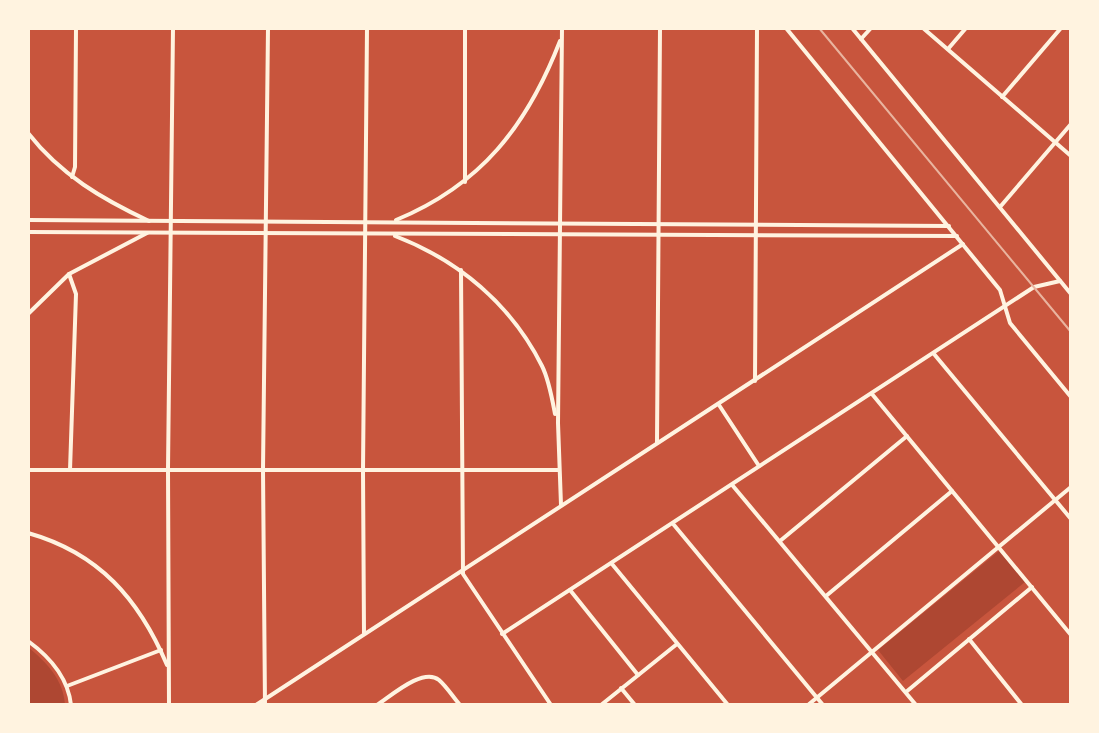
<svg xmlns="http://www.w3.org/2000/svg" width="1099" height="733" viewBox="0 0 1099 733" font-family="'PT Sans Narrow',sans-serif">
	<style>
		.green { fill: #ae4732 }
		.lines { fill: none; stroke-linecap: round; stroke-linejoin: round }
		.minor { stroke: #fff3e0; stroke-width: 4 }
		.rail { stroke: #e9b49f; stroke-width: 2 }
	</style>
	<rect width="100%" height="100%" fill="#c8553d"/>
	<g class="green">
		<path d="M 999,551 L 1025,582 L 903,681 L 878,650 Z"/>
		<path d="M 28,647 C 47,663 63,679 65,705 L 28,705 Z"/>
	</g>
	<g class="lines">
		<g class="minor">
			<path d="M 465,28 L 465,182"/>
			<path d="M 786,28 L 1000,290 L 1010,323 L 1071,397"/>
			<path d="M 852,28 L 1071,294"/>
			<path d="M 923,28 L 1071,156"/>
			<path d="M 861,39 L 871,28"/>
			<path d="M 948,49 L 966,28"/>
			<path d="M 1002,97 L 1061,28"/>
			<path d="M 28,133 C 61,175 102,199 149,221"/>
			<path d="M 72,177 L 75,167 L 76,28"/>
			<path d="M 1000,207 L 1071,124"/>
			<path d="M 28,220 L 949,226"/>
			<path d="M 396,220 C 481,185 527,126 560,41"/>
			<path d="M 28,232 L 957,236"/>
			<path d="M 395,236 C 458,260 511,304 542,366 C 549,380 552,398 555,414"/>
			<path d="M 461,270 L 463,574 L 551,705"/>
			<path d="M 69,274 L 76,294 L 70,470"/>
			<path d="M 28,314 L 69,274 L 147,233"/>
			<path d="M 934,354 L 1071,519"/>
			<path d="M 755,381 L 757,28"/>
			<path d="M 872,394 L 1071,635"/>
			<path d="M 719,405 L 759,466"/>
			<path d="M 657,443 L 660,28"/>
			<path d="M 28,470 L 559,470"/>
			<path d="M 733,486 L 916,705"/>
			<path d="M 561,505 L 558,423 L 562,28"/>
			<path d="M 674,525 L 823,705"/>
			<path d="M 28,533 C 99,553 139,599 167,665"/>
			<path d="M 780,541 L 907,436"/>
			<path d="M 612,564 L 728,705"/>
			<path d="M 570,590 L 638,675"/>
			<path d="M 826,596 L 952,491"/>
			<path d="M 364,633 L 363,471 L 367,28"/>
			<path d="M 502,634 L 1034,287 L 1060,281"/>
			<path d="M 969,639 L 1022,705"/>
			<path d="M 28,641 C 50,657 68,677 71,705"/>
			<path d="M 67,686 L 161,650"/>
			<path d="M 621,688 L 635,705"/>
			<path d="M 906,692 L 1032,587"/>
			<path d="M 169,705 L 168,469 L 173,28"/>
			<path d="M 256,705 L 963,244"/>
			<path d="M 265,705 L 263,470 L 268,28"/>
			<path d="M 377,705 C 391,696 423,667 439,680 C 447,687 453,697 460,705"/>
			<path d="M 601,705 L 677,644"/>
			<path d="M 808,705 L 1071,487"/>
		</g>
		<path class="rail" d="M 819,28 L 1071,332"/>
	</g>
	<rect width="1099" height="733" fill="none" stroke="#fff3e0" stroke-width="60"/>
</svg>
